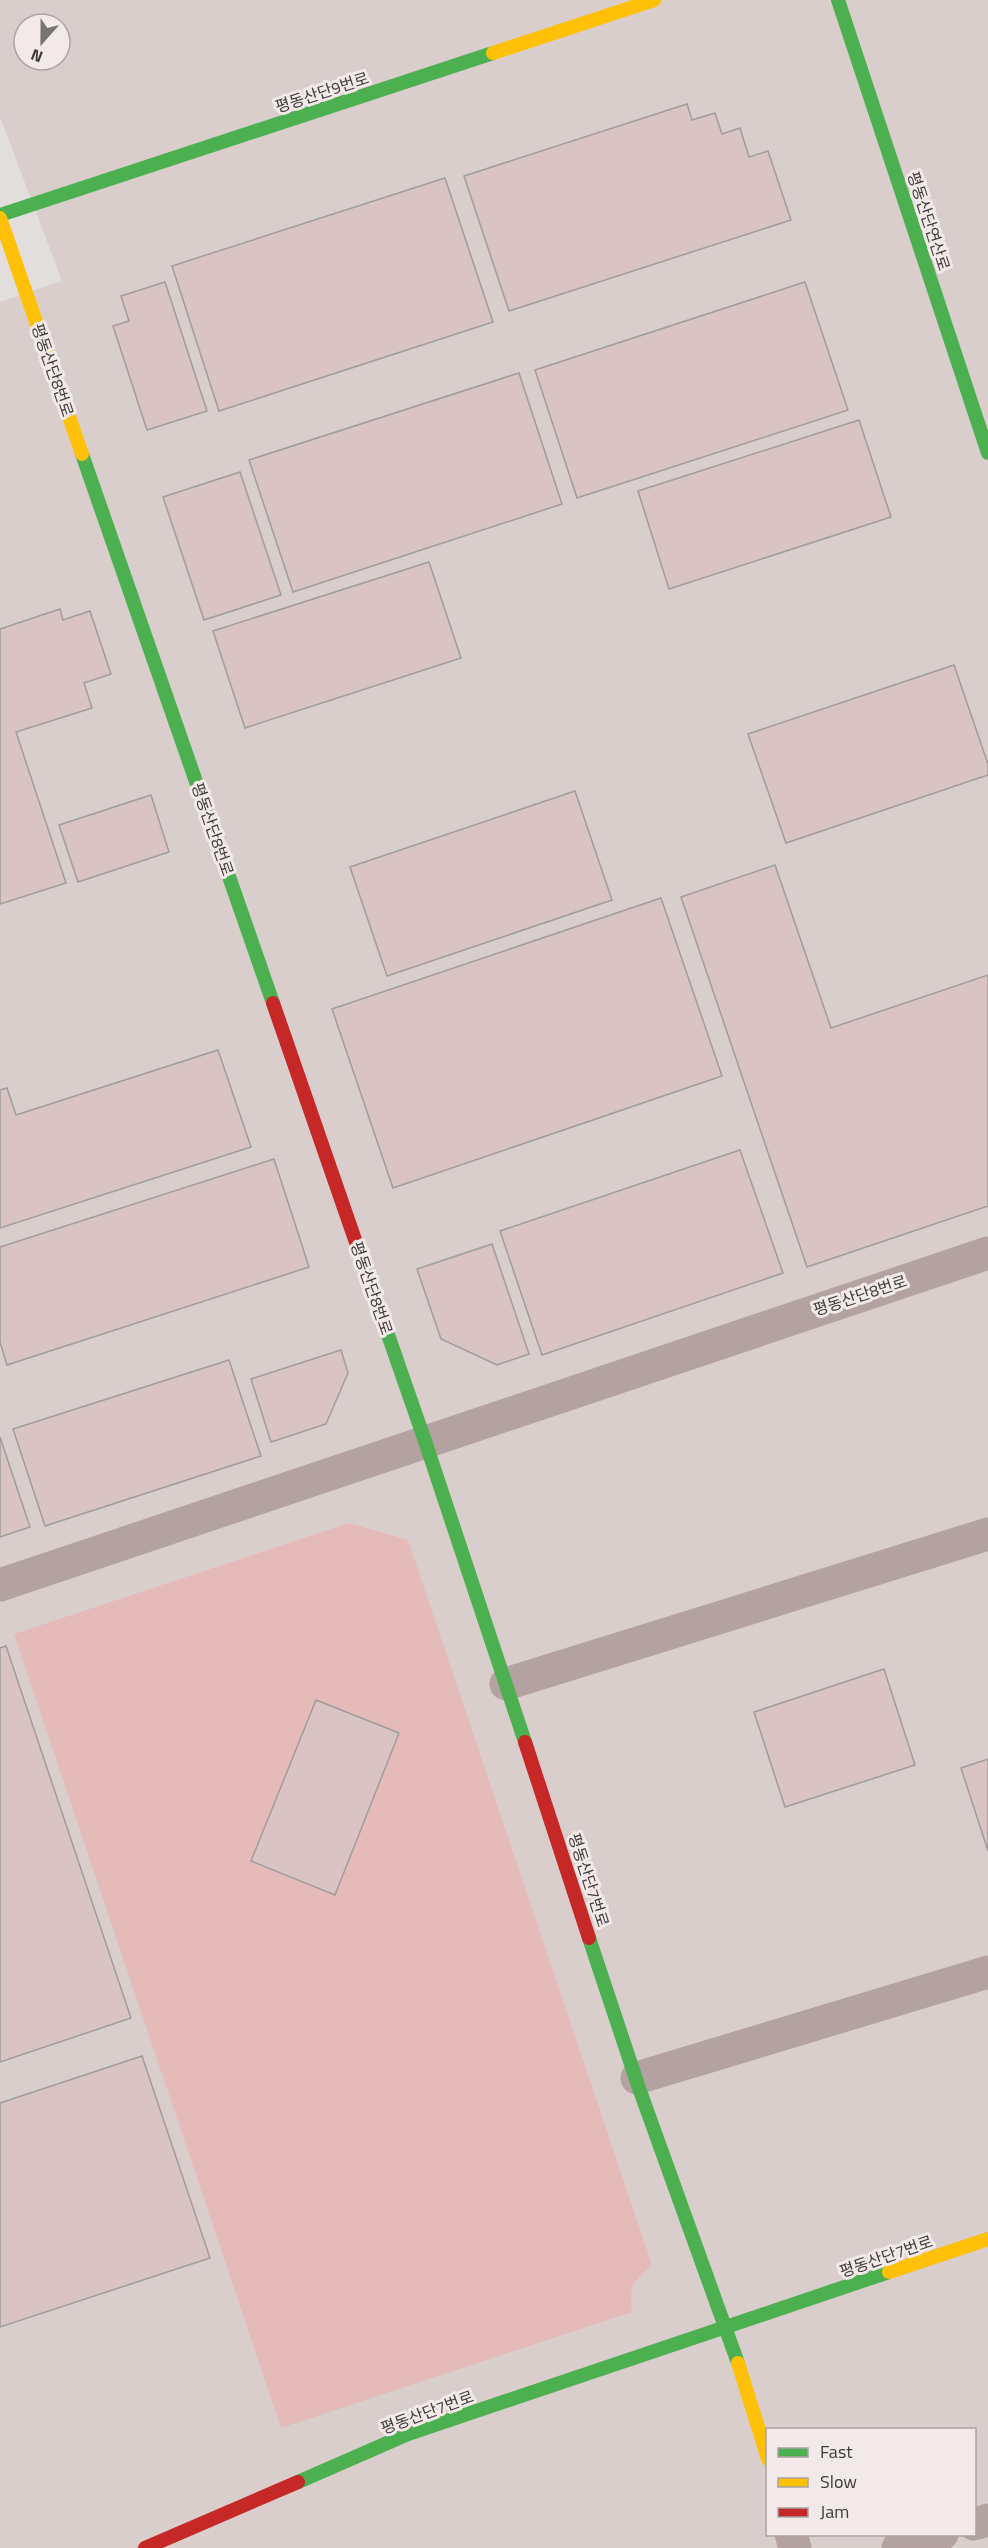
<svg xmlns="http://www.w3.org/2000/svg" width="988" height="2548" viewBox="0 0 988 2548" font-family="'Titillium Web','Noto Sans KR',sans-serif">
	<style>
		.built { fill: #dacecd; fill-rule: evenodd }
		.green { fill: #e4bbb9 }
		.building { fill: #dac4c3; stroke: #a09c9c; stroke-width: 1.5 }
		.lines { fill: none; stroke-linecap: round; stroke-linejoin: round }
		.street { stroke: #b4a2a1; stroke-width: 33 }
		.fast { stroke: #4caf50; stroke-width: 14 }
		.slow { stroke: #ffc107; stroke-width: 14 }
		.jam { stroke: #c62828; stroke-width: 14 }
		.labels { text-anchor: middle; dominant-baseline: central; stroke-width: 6; stroke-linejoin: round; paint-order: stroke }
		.street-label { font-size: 16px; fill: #3f3b3b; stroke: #f3e9e9 }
	</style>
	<rect width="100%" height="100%" fill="#e3dede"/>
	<path class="built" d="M 0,0 L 988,0 L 988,2548 L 0,2548 L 0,302 L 62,281 L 0,117 ZM 24,24 L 60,24 L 60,60 L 24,60 ZM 768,2430 L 974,2430 L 974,2534 L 768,2534 Z"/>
	<path class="green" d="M 349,1523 L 408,1540 L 652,2265 C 632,2284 629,2284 632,2312 L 281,2428 L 14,1634 Z"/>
	<g class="building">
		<path d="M 687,104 L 692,120 L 715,113 L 722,134 L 740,128 L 749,157 L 768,151 L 791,220 L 509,311 L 464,176 Z"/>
		<path d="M 445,178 L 493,322 L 219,411 L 172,266 Z"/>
		<path d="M 165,282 L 207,411 L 147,430 L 113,326 L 129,321 L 121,296 Z"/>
		<path d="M 805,282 L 848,410 L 577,498 L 535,370 Z"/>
		<path d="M 519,373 L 562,504 L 293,592 L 249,460 Z"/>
		<path d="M 859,420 L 891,517 L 669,589 L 638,491 Z"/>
		<path d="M 240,472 L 281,595 L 204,620 L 163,497 Z"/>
		<path d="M 429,562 L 461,658 L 245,728 L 213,631 Z"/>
		<path d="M 60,609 L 63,620 L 90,611 L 111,674 L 84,683 L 92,708 L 16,732 L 66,883 L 0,904 L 0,629 Z"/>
		<path d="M 954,665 L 988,764 L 988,775 L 786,843 L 748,734 Z"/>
		<path d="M 575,791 L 612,900 L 387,976 L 350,867 Z"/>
		<path d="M 151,795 L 169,852 L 78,882 L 59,825 Z"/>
		<path d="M 775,865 L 831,1028 L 988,975 L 988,1206 L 807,1267 L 681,897 Z"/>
		<path d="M 661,898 L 722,1076 L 393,1188 L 332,1009 Z"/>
		<path d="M 218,1050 L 251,1147 L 0,1228 L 0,1090 L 7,1088 L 16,1115 Z"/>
		<path d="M 740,1150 L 783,1273 L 542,1355 L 500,1231 Z"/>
		<path d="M 274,1159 L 309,1267 L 7,1365 L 0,1342 L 0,1247 Z"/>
		<path d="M 492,1244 L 529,1354 L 497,1365 L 441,1339 L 417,1269 Z"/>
		<path d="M 341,1350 L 348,1373 L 326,1424 L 271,1442 L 251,1379 Z"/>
		<path d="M 229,1360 L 261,1456 L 45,1526 L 13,1429 Z"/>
		<path d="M 0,1437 L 30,1527 L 0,1537 Z"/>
		<path d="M 6,1646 L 131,2018 L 0,2062 L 0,1648 Z"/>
		<path d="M 884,1669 L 915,1765 L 785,1807 L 754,1712 Z"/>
		<path d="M 316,1700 L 399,1733 L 335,1895 L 251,1861 Z"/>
		<path d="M 988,1759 L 988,1851 L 961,1768 Z"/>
		<path d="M 142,2056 L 210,2258 L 0,2327 L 0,2103 Z"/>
	</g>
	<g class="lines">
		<g class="street">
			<path d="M 0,1585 L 988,1253"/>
			<path d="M 506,1684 L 988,1534"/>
			<path d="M 637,2078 L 988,1972"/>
			<path d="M 974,2524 L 988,2520"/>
			<path d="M 791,2534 L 795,2548"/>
			<path d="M 898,2548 L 942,2534"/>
		</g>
		<g class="fast">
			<path d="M 838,0 L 988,453"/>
			<path d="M 0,215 L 493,53"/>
			<path d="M 82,454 L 273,1003"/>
			<path d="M 361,1257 L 425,1441 L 525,1742"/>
			<path d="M 589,1938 L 639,2088 L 738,2363"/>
			<path d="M 298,2482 L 408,2434 L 889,2272"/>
		</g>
		<g class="slow">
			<path d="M 493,53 L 654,0"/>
			<path d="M 0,218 L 82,454"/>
			<path d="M 889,2272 L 988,2239"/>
			<path d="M 738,2363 L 768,2459"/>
		</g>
		<g class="jam">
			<path d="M 273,1003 L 361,1257"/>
			<path d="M 525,1742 L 589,1938"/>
			<path d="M 145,2548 L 298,2482"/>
		</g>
	</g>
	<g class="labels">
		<g class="street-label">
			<text transform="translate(322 92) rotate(-18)">평동산단9번로</text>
			<text transform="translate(929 221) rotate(72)">평동산단연산로</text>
			<text transform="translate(53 370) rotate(71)">평동산단8번로</text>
			<text transform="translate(213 829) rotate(71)">평동산단8번로</text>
			<text transform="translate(372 1288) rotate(71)">평동산단8번로</text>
			<text transform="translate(860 1295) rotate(-18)">평동산단8번로</text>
			<text transform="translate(589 1880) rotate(72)">평동산단7번로</text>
			<text transform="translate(886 2256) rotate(-19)">평동산단7번로</text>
			<text transform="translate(427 2412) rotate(-20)">평동산단7번로</text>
		</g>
	</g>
	<rect x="766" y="2428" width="210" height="108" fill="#f3e9e9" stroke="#aba3a3" stroke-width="1.5"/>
	<rect x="778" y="2448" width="30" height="9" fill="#4caf50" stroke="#aba3a3" stroke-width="1.5"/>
	<text x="820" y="2458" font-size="18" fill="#3f3b3b">Fast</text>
	<rect x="778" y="2478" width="30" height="9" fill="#ffc107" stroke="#aba3a3" stroke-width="1.5"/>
	<text x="820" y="2488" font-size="18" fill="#3f3b3b">Slow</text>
	<rect x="778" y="2508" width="30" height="9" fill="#c62828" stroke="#aba3a3" stroke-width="1.5"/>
	<text x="820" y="2518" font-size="18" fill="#3f3b3b">Jam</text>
	<g transform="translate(42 42) rotate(201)"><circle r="28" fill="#f3e9e9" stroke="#aba3a3" stroke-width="1.5"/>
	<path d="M0-4.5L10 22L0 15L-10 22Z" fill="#787474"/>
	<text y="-9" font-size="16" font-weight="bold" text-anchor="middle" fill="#3f3b3b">N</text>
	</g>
</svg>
